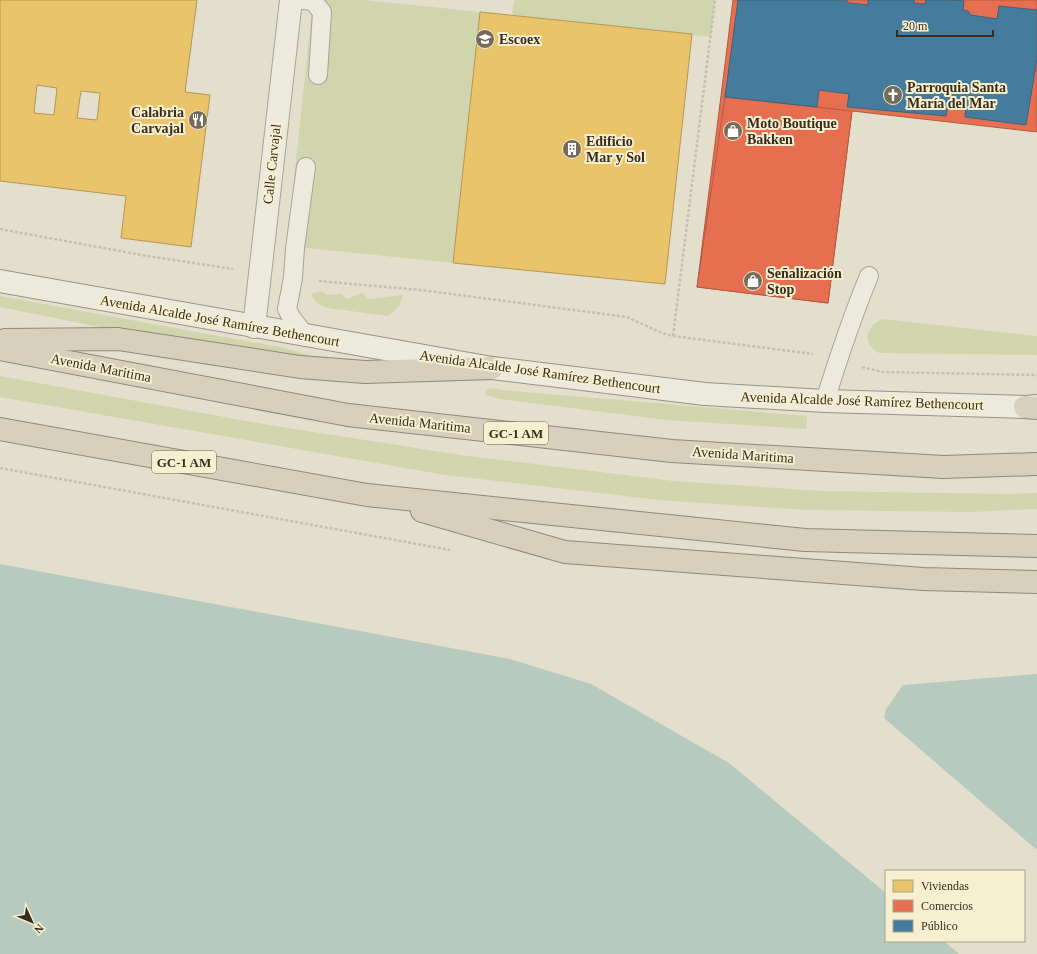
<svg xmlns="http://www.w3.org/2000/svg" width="1037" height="954" viewBox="0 0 1037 954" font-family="'Times New Roman',serif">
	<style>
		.green { fill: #d1d5ad }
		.water { fill: #b6cac0 }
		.homes { fill: #e9c46a; stroke: #b49653; fill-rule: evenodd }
		.shops { fill: #e76f51; stroke: #b25b41 }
		.public { fill: #457b9d; stroke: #416377 }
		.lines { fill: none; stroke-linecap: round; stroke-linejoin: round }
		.lane-casing { stroke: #a9a395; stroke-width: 20 }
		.street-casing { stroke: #a9a395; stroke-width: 24 }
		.secondary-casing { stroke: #999384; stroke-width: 24 }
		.highway-casing { stroke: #8e897c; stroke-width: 24 }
		.path { stroke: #c4c0b4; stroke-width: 2.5; stroke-dasharray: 3 2; stroke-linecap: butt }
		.lane { stroke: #ece9dd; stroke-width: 18 }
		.street { stroke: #ece9dd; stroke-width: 22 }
		.secondary { stroke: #ece9dd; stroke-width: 22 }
		.highway { stroke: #d7d0bc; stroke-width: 22 }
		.labels { text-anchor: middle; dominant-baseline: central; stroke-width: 4; stroke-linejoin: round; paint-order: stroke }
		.shield { fill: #f6efd0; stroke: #716653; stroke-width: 1 }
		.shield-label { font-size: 13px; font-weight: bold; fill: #382c1d }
		.poi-label { font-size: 14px; font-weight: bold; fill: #382c1d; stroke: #f6efd0; text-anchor: start }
		.street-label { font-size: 14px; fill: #382c1d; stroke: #f6efd0 }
	</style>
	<rect width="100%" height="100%" fill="#e4dfcc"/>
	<g class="green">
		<path d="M 313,0 L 365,0 L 480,12 L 453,263 L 287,246 Z"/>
		<path d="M 514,0 L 715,0 L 711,37 L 512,15 Z"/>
		<path d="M 322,291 L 327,295 L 342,294 L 346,299 L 363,293 L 368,299 L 403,295 C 401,305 395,311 388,316 L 328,308 C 320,305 314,302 311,294 Z"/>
		<path d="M 0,296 L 285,348 L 309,355 L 309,358 L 285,358 L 95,326 L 0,307 Z"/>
		<path d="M 883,319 L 1037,336 L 1037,355 L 879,353 C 861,343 866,325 883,319 Z"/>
		<path d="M 0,376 L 269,425 L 461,455 L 674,481 L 822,491 L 1008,494 L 1037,493 L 1037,509 L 970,512 L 804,510 L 659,500 L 445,475 L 0,397 Z"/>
		<path d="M 492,388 L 502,390 L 807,416 L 806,429 L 666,420 L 500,399 L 485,395 C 486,391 487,389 492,388 Z"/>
	</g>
	<g class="water">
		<path d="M 0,564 L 510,659 L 591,684 L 729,763 L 886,893 L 886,941 L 944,941 L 959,954 L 0,954 Z"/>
		<path d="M 1037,674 L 1037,850 L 884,718 L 886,709 L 903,685 Z"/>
	</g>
	<g class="homes">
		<path d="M 0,0 L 197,0 L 185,92 L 210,95 L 191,247 L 121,238 L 126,196 L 0,181 ZM 37,85 L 57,88 L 54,115 L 34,113 ZM 81,91 L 100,93 L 97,120 L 77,118 Z"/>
		<path d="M 480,12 L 692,34 L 665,284 L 453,263 Z"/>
	</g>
	<g class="shops">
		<path d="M 733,0 L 1037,0 L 1037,132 L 852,111 L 828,303 L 697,287 Z"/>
		<path d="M 725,97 L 852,111 L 828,303 L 697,287 Z"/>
	</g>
	<path class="public" d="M 738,0 L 846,0 L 849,3 L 868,5 L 868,0 L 914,0 L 914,3 L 925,4 L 926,0 L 950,0 L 964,1 L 963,10 L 968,11 L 971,15 L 997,19 L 999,6 L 1037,10 L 1037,59 L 1026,125 L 965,117 L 966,105 L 948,103 L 946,116 L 847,107 L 849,94 L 819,90 L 817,107 L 725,97 Z"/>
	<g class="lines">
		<g class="lane-casing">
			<g id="lane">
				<path d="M 303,0 L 313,1 L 322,12 L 318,75"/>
				<path d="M 306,167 L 295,248 L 293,278 L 287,309 L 291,317 L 306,337"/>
				<path d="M 825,401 C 838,359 852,317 869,276"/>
			</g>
		</g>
		<g class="street-casing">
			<path id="street" d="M 254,327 L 291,0"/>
		</g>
		<g class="secondary-casing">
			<path id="secondary" d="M 0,281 L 492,368 L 705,394 L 825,401 L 1025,407 L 1037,406"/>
		</g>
		<g class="highway-casing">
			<g id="highway">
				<path d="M 5,340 L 118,339 L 300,367 L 365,372 L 492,368"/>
				<path d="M 0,349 L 348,415 L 672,451 L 943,467 L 1037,464"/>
				<path d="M 1025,407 L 1037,408"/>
				<path d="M 0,429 L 367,495 L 805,540 L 1037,546"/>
				<path d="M 422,511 L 565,552 L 923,579 L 1037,582"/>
			</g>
		</g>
		<g class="path">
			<path d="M 0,229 L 147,256 L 233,269"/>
			<path d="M 319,281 L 421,290 L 627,317 L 662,333 L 673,336 L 813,354"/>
			<path d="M 673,336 L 715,0"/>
			<path d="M 862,367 L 882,372 L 1037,375"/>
			<path d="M 0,468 L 450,550"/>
		</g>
		<use href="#lane" class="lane"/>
		<use href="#street" class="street"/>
		<use href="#secondary" class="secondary"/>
		<use href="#highway" class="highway"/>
	</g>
	<defs>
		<g id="university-disc" transform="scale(1)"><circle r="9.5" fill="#746b5a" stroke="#f6efd0"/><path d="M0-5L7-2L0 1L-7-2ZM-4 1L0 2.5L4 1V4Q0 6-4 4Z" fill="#fff"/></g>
		<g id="church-disc" transform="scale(1)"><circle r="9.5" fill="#746b5a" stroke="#f6efd0"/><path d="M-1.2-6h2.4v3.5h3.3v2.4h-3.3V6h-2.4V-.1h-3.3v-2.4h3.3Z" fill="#fff"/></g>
		<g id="restaurant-disc" transform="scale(1)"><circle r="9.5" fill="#746b5a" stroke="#f6efd0"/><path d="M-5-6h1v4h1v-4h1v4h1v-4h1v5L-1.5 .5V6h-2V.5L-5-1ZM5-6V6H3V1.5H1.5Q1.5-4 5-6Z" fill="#fff"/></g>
		<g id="shop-disc" transform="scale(1)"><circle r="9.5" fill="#746b5a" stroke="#f6efd0"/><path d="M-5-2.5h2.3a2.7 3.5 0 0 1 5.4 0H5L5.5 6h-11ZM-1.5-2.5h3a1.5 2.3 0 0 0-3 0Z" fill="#fff"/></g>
		<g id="building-disc" transform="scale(1)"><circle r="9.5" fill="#746b5a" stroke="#f6efd0"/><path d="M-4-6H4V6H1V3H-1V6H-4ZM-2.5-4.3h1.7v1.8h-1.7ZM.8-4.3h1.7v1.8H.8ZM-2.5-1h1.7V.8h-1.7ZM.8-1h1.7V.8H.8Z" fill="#fff"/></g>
	</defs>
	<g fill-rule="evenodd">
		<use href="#university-disc" x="485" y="39"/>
		<use href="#church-disc" x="893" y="95"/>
		<use href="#restaurant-disc" x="198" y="120"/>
		<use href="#shop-disc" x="733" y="131"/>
		<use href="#building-disc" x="572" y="149"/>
		<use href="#shop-disc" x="753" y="281"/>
	</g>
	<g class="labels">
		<g class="shield">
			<rect x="484" y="422" width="64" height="22" rx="3"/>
			<rect x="152" y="451" width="64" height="22" rx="3"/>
		</g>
		<g class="shield-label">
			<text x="516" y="433">GC-1 AM</text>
			<text x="184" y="462">GC-1 AM</text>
		</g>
		<g class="poi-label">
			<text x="499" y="39">Escoex</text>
			<text x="907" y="87">Parroquia Santa<tspan x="907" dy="16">María del Mar</tspan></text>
			<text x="184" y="112" text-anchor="end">Calabria<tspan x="184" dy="16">Carvajal</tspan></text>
			<text x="747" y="123">Moto Boutique<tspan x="747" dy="16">Bakken</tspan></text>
			<text x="586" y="141">Edificio<tspan x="586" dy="16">Mar y Sol</tspan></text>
			<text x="767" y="273">Señalización<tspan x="767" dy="16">Stop</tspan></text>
		</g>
		<g class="street-label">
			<text transform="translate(272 164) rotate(-84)">Calle Carvajal</text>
			<text transform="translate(220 321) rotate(10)">Avenida Alcalde José Ramírez Bethencourt</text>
			<text transform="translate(101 368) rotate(11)">Avenida Maritima</text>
			<text transform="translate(540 372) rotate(8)">Avenida Alcalde José Ramírez Bethencourt</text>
			<text transform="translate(862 401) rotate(2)">Avenida Alcalde José Ramírez Bethencourt</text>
			<text transform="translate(420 423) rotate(6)">Avenida Maritima</text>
			<text transform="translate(743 455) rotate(4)">Avenida Maritima</text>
		</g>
	</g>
	<rect x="885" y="870" width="140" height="72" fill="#f6efd0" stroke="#aaa188"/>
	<rect x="893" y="880" width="20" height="12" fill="#e9c46a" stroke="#aaa188"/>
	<text x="921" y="890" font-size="12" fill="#382c1d">Viviendas</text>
	<rect x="893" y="900" width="20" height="12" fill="#e76f51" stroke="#aaa188"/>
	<text x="921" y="910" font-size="12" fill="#382c1d">Comercios</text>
	<rect x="893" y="920" width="20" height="12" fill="#457b9d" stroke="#aaa188"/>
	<text x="921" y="930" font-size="12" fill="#382c1d">Público</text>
	<g transform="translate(32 922) rotate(134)" stroke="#f6efd0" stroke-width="3" paint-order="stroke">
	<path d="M0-3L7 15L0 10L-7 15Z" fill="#382c1d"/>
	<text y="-6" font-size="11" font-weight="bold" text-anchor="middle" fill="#382c1d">N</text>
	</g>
	<path d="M897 30v6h96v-6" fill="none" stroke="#382c1d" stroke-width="2"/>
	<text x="903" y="30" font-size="12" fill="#382c1d" stroke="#f6efd0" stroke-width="3" paint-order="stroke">20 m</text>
</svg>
